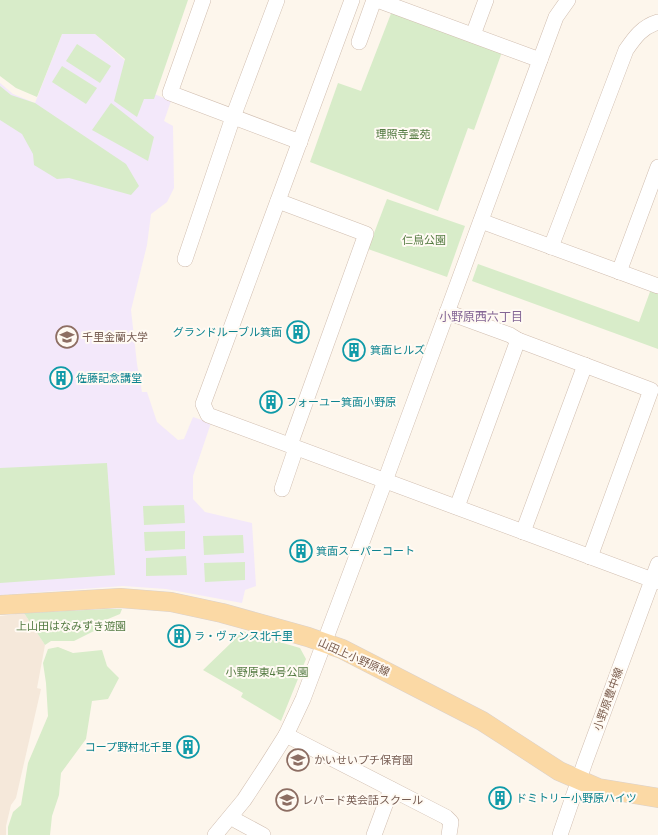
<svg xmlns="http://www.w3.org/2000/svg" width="658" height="835" viewBox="0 0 658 835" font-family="'Titillium Web','Noto Sans JP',sans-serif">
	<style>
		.residential { fill: #f5e8da }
		.education { fill: #f3e8fa }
		.green { fill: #d8ecc9 }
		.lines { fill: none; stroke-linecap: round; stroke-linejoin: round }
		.minor-casing { stroke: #d1beb0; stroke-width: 16 }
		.major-casing { stroke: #dad1cd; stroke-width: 20 }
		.minor { stroke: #fff; stroke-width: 15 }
		.major { stroke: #fbd9a5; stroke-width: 19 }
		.labels { text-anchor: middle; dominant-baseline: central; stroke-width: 4; stroke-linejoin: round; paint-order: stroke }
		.park-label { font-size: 11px; fill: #537a41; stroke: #fffaf3 }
		.culture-label { font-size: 11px; fill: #0d838f; stroke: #fffaf3; text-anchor: start }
		.education-label { font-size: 11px; fill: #785e54; stroke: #fffaf3; text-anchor: start }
		.street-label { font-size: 11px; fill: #7a5c4d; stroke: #fffaf3 }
		.neighbourhood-label { font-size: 12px; fill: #846695; stroke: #fffaf3 }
	</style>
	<rect width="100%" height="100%" fill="#fdf6ec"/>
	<path class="residential" d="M 24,613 L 45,645 L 37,688 L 41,689 L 16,798 L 11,805 L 6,826 L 6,835 L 0,835 L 0,616 Z"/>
	<path class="education" d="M 62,34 L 95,34 L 130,65 L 133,85 L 171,101 L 164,121 L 173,126 L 174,188 L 167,202 L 151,214 L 147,245 L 131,310 L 137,364 L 142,392 L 147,392 L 157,422 L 178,440 L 184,439 L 193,417 L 211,423 L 193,476 L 193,499 L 205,512 L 252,523 L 256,586 L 245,590 L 242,603 L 166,589 L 123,586 L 0,595 L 0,83 L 13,94 L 35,103 Z"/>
	<g class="green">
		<path d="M 0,0 L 188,0 L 154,99 L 144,99 L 137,117 L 114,101 L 125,59 L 95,34 L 62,34 L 37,97 L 16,88 L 0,76 Z"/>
		<path d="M 392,11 L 502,52 L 474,130 L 468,128 L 438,211 L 310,162 L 338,83 L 361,91 Z"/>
		<path d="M 77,44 L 111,66 L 100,83 L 66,61 Z"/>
		<path d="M 62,66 L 97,88 L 86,104 L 52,82 Z"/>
		<path d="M 0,86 L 11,95 L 35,103 L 126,164 L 139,186 L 131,195 L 69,178 L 57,179 L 34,165 L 33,154 L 22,134 L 0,120 Z"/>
		<path d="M 111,103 L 154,137 L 148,161 L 92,130 Z"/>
		<path d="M 387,199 L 465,226 L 447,277 L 368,249 Z"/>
		<path d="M 478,264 L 639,322 L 651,289 L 658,292 L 658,349 L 472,281 Z"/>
		<path d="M 107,463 L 115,575 L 0,583 L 0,468 Z"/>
		<path d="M 184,505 L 185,523 L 144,525 L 143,506 Z"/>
		<path d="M 185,531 L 185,549 L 145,551 L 144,532 Z"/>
		<path d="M 243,535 L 244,553 L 204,555 L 203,536 Z"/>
		<path d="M 186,556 L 187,575 L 146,576 L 146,558 Z"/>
		<path d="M 245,562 L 245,580 L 205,582 L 204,563 Z"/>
		<path d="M 107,609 L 122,609 L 120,614 L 96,624 L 98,629 L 74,641 L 51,641 L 45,645 L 24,613 Z"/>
		<path d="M 242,631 L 300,648 L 306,659 L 281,721 L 241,697 L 243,693 L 203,670 L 232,642 Z"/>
		<path d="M 58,647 L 73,653 L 102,650 L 107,666 L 119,678 L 108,699 L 92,701 L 86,739 L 61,773 L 59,795 L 52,816 L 50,835 L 8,835 L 8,827 L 13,812 L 21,805 L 28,763 L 48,716 L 46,683 L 43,663 L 48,649 Z"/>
	</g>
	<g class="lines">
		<g class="minor-casing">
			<g id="minor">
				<path d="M 203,0 L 170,93 L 300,142"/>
				<path d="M 352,0 L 203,404 L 208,415 L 658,582"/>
				<path d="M 377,0 L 540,60"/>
				<path d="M 473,35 L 486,0"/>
				<path d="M 359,42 L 374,0"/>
				<path d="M 278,201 L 366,234 L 290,445"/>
				<path d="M 481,221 L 658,286"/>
				<path d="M 551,247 L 626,50 C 635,37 642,27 658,22"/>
				<path d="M 185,259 L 233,117 L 277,0"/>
				<path d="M 619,272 L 658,167"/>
				<path d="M 447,312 L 510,335 L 518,340 L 651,390 L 590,557"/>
				<path d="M 282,489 L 296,448"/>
				<path d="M 457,507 L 518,340"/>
				<path d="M 523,532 L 585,365"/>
				<path d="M 286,735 L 446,817 L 451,822 L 449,835"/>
				<path d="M 232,815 L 237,821 L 263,835"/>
				<path d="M 215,835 L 244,800 L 267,765 L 286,735 L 303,699 L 385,481 L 526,98 L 556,17 L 568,0"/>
				<path d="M 374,835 L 391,789"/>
				<path d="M 560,835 L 585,762 L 658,564"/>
			</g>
		</g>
		<g class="major-casing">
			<path id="major" d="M 0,605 L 120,598 L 171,602 L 222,613 L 308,637 L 342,649 L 482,721 L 559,771 L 598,788 L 658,798"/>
		</g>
		<use href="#minor" class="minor"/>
		<use href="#major" class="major"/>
	</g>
	<defs>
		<g id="building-ring" transform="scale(1.15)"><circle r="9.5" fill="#fffaf3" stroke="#0f9aa8" stroke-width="1.5"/><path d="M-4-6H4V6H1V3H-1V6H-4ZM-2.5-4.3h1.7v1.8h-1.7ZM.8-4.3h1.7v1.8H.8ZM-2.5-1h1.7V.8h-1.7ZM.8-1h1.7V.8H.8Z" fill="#0f9aa8"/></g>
		<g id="university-ring" transform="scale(1.15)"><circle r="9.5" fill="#fffaf3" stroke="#8d6e63" stroke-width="1.5"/><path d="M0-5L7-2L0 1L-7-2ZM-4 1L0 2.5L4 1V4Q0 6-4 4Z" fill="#8d6e63"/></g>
		<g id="school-ring" transform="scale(1.15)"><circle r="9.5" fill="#fffaf3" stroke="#8d6e63" stroke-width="1.5"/><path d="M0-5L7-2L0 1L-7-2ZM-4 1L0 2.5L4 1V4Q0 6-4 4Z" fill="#8d6e63"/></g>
	</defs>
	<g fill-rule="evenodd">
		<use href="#building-ring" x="298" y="332"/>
		<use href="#university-ring" x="67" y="337"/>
		<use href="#building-ring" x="354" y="350"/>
		<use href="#building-ring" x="61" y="378"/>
		<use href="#building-ring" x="271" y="402"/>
		<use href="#building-ring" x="301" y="551"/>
		<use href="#building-ring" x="179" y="636"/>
		<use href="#building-ring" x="188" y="747"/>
		<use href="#school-ring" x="298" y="760"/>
		<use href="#building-ring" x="500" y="798"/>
		<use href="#school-ring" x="287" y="800"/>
	</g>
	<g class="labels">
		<g class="park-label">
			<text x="403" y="134">理照寺霊苑</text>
			<text x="424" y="240">仁鳥公園</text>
			<text x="71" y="626">上山田はなみずき遊園</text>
			<text x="267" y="672">小野原東4号公園</text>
		</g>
		<g class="culture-label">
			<text x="282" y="332" text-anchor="end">グランドルーブル箕面</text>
			<text x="370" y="350">箕面ヒルズ</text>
			<text x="76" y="378">佐藤記念講堂</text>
			<text x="286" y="402">フォーユー箕面小野原</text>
			<text x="316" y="551">箕面スーパーコート</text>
			<text x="194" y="636">ラ・ヴァンス北千里</text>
			<text x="172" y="747" text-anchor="end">コープ野村北千里</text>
			<text x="516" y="798">ドミトリー小野原ハイツ</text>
		</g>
		<g class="education-label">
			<text x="82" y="337">千里金蘭大学</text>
			<text x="314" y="760">かいせいプチ保育園</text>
			<text x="302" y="800">レパード英会話スクール</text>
		</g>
		<g class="street-label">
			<text transform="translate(354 657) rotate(24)">山田上小野原線</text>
			<text transform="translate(608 699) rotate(-70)">小野原豊中線</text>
		</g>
		<g class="neighbourhood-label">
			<text x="481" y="316">小野原西六丁目</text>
		</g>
	</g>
</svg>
